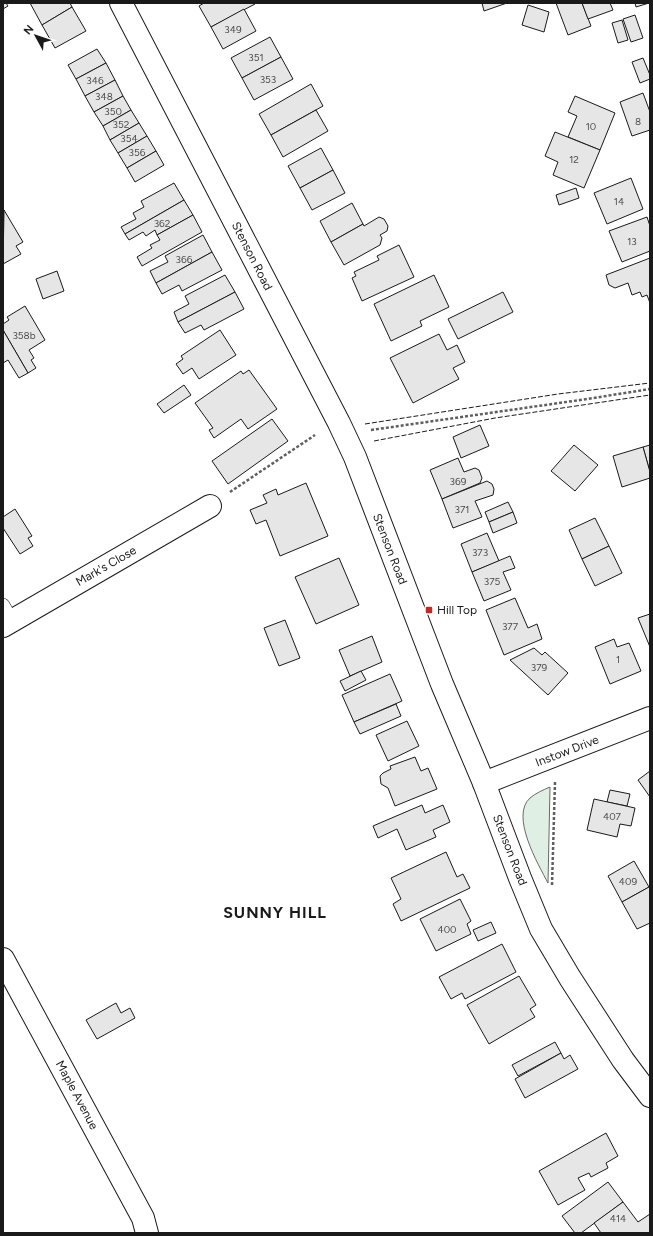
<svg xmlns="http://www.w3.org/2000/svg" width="653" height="1236" viewBox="0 0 653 1236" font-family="Figtree,sans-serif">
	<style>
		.green { fill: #e0efe3; stroke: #6a6a6a }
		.building { fill: #e6e6e6; stroke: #1a1a1a }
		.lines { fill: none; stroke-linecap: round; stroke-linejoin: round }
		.lane-casing { stroke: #1a1a1a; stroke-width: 14 }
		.street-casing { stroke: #1a1a1a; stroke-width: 24 }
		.secondary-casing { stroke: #1a1a1a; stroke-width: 24 }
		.path { stroke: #5f5f5f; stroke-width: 2.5; stroke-dasharray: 3 2; stroke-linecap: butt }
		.lane { stroke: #fff; stroke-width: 13 }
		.street { stroke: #fff; stroke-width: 22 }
		.secondary { stroke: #fff; stroke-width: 22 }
		.fence { stroke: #1a1a1a; stroke-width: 1; stroke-dasharray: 5 2; stroke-linecap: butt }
		.poi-dot { fill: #c62828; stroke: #fff; stroke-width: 1.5 }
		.labels { text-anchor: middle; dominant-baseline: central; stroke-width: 3; stroke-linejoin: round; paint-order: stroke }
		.number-label { font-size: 10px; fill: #4d4d4d }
		.street-label { font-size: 12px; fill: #1a1a1a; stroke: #fff }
		.poi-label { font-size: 12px; fill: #1a1a1a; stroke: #fff; text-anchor: start }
		.district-label { font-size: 16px; font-weight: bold; letter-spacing: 1px; fill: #1a1a1a; stroke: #fff }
	</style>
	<rect width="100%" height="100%" fill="#fff"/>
	<path class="green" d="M 550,787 L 548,883 C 538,864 510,816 530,798 C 536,793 543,790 550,787 Z"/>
	<g class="building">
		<path d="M 3,3 L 6,3 L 8,6 L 3,9 Z"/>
		<path d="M 30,3 L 70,3 L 72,7 L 42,25 Z"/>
		<path d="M 204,3 L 255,3 L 255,4 L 211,27 L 199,6 Z"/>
		<path d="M 482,3 L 507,3 L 484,11 Z"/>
		<path d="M 556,3 L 582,3 L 591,26 L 568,35 Z"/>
		<path d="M 582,3 L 610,3 L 613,10 L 588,19 Z"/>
		<path d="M 635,3 L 649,3 L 636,7 Z"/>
		<path d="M 528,5 L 549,12 L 544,32 L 522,25 Z"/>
		<path d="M 72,7 L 86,31 L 55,48 L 42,25 Z"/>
		<path d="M 244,9 L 256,31 L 223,49 L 211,27 Z"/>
		<path d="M 635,15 L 643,38 L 631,42 L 623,19 Z"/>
		<path d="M 622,20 L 628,40 L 618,43 L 612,23 Z"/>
		<path d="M 270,37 L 281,57 L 242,78 L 231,58 Z"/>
		<path d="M 97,49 L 106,63 L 76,79 L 68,65 Z"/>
		<path d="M 281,57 L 293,79 L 254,100 L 242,78 Z"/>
		<path d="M 643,58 L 650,75 L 650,79 L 640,83 L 632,62 Z"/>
		<path d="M 106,63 L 115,80 L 85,96 L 76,79 Z"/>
		<path d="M 115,80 L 123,96 L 94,112 L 85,96 Z"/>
		<path d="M 311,84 L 323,106 L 271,135 L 259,114 Z"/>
		<path d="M 643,93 L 650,112 L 650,130 L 632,136 L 620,102 Z"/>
		<path d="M 123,96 L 131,110 L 103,126 L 94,112 Z"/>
		<path d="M 575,96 L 615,113 L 600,150 L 568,137 L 577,116 L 568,112 Z"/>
		<path d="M 131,110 L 139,123 L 110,140 L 103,126 Z"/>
		<path d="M 316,110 L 328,131 L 283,157 L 271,135 Z"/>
		<path d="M 139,123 L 147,136 L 118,153 L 110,140 Z"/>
		<path d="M 555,132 L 600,150 L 584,188 L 553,175 L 558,162 L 545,156 Z"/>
		<path d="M 147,136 L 156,151 L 127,168 L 118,153 Z"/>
		<path d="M 321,148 L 333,170 L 300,188 L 288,166 Z"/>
		<path d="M 156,151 L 164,165 L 135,182 L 127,168 Z"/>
		<path d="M 333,170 L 345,193 L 312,210 L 300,188 Z"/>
		<path d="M 631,178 L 643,209 L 607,224 L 594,193 Z"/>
		<path d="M 174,183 L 184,200 L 125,234 L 121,227 L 136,219 L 133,213 L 144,207 L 141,201 Z"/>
		<path d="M 576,188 L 579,198 L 559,205 L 556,195 Z"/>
		<path d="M 184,200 L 193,215 L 157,235 L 155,230 L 146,236 L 143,232 L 129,240 L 125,234 Z"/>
		<path d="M 352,203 L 363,224 L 331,242 L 320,221 Z"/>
		<path d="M 4,210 L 23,242 L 16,246 L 21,254 L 3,264 Z"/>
		<path d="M 193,215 L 202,232 L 142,266 L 137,257 L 152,248 L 150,245 L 160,240 L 157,235 Z"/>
		<path d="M 379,217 L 384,219 L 388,226 L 387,231 L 380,235 L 382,238 L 380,245 L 344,265 L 331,242 L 363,224 L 364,226 Z"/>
		<path d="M 647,217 L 650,226 L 650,251 L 622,262 L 609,231 Z"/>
		<path d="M 203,235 L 212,252 L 156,283 L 150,271 L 168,262 L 165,256 Z"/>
		<path d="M 399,245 L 414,277 L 362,301 L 352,278 L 356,276 L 354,272 L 379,260 L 377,256 Z"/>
		<path d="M 212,252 L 222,270 L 182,291 L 179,285 L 162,294 L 156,283 Z"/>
		<path d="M 650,258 L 650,303 L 647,295 L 642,297 L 640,292 L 632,295 L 628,283 L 615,288 L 609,285 L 606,275 Z"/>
		<path d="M 57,271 L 64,291 L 43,299 L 36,279 Z"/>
		<path d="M 225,275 L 235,292 L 178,322 L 174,312 L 189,304 L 185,296 Z"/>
		<path d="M 434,275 L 449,307 L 420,321 L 422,326 L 391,341 L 374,304 Z"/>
		<path d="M 235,292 L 244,309 L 204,330 L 201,325 L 185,333 L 178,322 Z"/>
		<path d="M 503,292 L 513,312 L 458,339 L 448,319 Z"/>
		<path d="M 25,306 L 45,340 L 29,350 L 34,358 L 31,360 L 36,368 L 28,373 L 3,330 L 3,324 L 9,320 L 7,317 Z"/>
		<path d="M 3,330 L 28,373 L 19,378 L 8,360 L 3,363 Z"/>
		<path d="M 220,330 L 236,355 L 199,379 L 192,368 L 183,374 L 176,364 L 183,359 L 181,356 Z"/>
		<path d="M 439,334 L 447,350 L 457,345 L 465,362 L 453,368 L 459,379 L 413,403 L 390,358 Z"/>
		<path d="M 249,370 L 277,409 L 248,429 L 241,419 L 214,438 L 209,430 L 213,428 L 195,403 L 241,371 L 243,374 Z"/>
		<path d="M 184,385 L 191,395 L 164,413 L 157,404 Z"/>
		<path d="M 272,419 L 288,441 L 228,484 L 212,461 Z"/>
		<path d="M 480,425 L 489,446 L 461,458 L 453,437 Z"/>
		<path d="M 574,445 L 598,465 L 575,491 L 551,471 Z"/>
		<path d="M 650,445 L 650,472 L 643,447 Z"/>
		<path d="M 643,447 L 650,472 L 650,478 L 622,487 L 613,456 Z"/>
		<path d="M 458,458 L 464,472 L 475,468 L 479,470 L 482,478 L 480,483 L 442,499 L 430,470 Z"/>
		<path d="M 487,481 L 492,484 L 494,489 L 493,495 L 475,501 L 482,517 L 453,528 L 442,499 Z"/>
		<path d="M 306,483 L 328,536 L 280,556 L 266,520 L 256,524 L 250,510 L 267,503 L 263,495 L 276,489 L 278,495 Z"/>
		<path d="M 508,502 L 513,512 L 489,522 L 485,512 Z"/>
		<path d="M 15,509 L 32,536 L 28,538 L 33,546 L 20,554 L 3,528 L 3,517 Z"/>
		<path d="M 513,512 L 517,523 L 493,533 L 489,522 Z"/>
		<path d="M 595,518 L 609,546 L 582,559 L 569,530 Z"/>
		<path d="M 487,533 L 499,561 L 472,572 L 461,544 Z"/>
		<path d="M 609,546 L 622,573 L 595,586 L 582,559 Z"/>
		<path d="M 510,556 L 515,568 L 503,572 L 511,590 L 484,601 L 472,572 Z"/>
		<path d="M 339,558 L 359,605 L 316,624 L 295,577 Z"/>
		<path d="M 515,598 L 528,628 L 537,624 L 542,639 L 504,655 L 486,610 Z"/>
		<path d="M 650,614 L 650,647 L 638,618 Z"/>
		<path d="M 285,620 L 300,658 L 279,666 L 264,628 Z"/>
		<path d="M 372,636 L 382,662 L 350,676 L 339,650 Z"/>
		<path d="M 614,639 L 617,647 L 629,643 L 641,671 L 610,684 L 595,647 Z"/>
		<path d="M 534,648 L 542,655 L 545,652 L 568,673 L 548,695 L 510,660 Z"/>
		<path d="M 361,671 L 366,680 L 345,691 L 340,681 Z"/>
		<path d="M 390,674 L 402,701 L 354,722 L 342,695 Z"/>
		<path d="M 396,704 L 401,716 L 360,734 L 354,722 Z"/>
		<path d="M 407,721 L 419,746 L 388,761 L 376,735 Z"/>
		<path d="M 415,757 L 421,771 L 428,768 L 437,789 L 395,806 L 388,788 L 381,784 L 380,776 L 383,773 L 391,769 L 390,766 Z"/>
		<path d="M 650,771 L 650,797 L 638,780 Z"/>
		<path d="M 610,790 L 630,794 L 627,806 L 607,802 Z"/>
		<path d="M 594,799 L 635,808 L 631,826 L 620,824 L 617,837 L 587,830 Z"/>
		<path d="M 422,805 L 425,813 L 443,805 L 450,822 L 433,830 L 436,837 L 406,850 L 397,829 L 378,838 L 373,826 Z"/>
		<path d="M 446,852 L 457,877 L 463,874 L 470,888 L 401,921 L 393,904 L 401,899 L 391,878 Z"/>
		<path d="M 634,861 L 649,887 L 622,902 L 608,876 Z"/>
		<path d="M 649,887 L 650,887 L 650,923 L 637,929 L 622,902 Z"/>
		<path d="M 460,899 L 471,921 L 467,924 L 471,934 L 436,951 L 420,919 Z"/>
		<path d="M 491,922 L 496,933 L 478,941 L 473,930 Z"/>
		<path d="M 502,944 L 516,972 L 465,999 L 462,993 L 451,999 L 439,977 Z"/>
		<path d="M 519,976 L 536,1005 L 530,1009 L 535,1017 L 489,1044 L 467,1005 Z"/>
		<path d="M 116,1003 L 121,1013 L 130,1008 L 135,1018 L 97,1039 L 86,1020 Z"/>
		<path d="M 555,1042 L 561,1053 L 518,1076 L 512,1065 Z"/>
		<path d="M 561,1053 L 564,1059 L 570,1055 L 578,1069 L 525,1098 L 515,1079 Z"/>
		<path d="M 606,1133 L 618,1156 L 606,1163 L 608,1168 L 591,1177 L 589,1173 L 578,1178 L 585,1190 L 558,1205 L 539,1171 Z"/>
		<path d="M 608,1182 L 623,1202 L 581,1233 L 575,1233 L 562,1216 Z"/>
		<path d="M 623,1202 L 638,1222 L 650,1214 L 650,1233 L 601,1233 L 594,1223 Z"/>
	</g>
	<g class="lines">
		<g class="lane-casing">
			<path id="lane" d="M 3,605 L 12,621"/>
		</g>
		<g class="street-casing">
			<g id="street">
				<path d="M 3,626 L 210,506"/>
				<path d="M 484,783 L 650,718"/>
				<path d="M 3,959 L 143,1218 L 147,1233"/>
			</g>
		</g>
		<g class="secondary-casing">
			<path id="secondary" d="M 121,3 L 339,423 L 355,457 L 442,684 L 484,783 L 520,878 L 541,929 L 570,978 L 623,1060 L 650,1096"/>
		</g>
		<g class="path">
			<path d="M 371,430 L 587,399 L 650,389"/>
			<path d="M 230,492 L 315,435"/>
			<path d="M 552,885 L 555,782"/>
		</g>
		<use href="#lane" class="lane"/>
		<use href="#street" class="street"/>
		<use href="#secondary" class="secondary"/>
		<g class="fence">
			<path d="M 365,424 L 558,394 L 650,383"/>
			<path d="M 374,441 L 495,418 L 650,395"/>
		</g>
	</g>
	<rect class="poi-dot" x="425" y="606" width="8" height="8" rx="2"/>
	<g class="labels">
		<g class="number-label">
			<text x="233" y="29">349</text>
			<text x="256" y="57">351</text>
			<text x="268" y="79">353</text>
			<text x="95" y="80">346</text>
			<text x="104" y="96">348</text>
			<text x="113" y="111">350</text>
			<text x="638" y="121">8</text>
			<text x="121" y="124">352</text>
			<text x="591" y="126">10</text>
			<text x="129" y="138">354</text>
			<text x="137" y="152">356</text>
			<text x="574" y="159">12</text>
			<text x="619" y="201">14</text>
			<text x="162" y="223">362</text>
			<text x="632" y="241">13</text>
			<text x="184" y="259">366</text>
			<text x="24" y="335">358b</text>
			<text x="458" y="481">369</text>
			<text x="462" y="509">371</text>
			<text x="480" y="552">373</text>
			<text x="492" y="581">375</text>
			<text x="510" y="626">377</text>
			<text x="618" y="659">1</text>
			<text x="539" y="667">379</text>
			<text x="612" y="816">407</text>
			<text x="628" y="881">409</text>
			<text x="447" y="929">400</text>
			<text x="618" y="1218">414</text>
		</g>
		<g class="street-label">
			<text transform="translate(252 256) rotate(63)">Stenson Road</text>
			<text transform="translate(390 549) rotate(69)">Stenson Road</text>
			<text transform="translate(106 566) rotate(-30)">Mark's Close</text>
			<text transform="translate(567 751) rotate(-21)">Instow Drive</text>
			<text transform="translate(510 850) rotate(69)">Stenson Road</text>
			<text transform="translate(77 1095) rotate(62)">Maple Avenue</text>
		</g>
		<g class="poi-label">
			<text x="437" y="610">Hill Top</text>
		</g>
		<g class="district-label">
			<text x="275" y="912">SUNNY HILL</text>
		</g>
	</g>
	<rect width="653" height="1236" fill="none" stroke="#1a1a1a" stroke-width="8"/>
	<g transform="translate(36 36) rotate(310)" stroke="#ffffff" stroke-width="3" paint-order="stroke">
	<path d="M0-3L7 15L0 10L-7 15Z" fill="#1a1a1a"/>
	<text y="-6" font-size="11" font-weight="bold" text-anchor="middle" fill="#1a1a1a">N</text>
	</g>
</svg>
